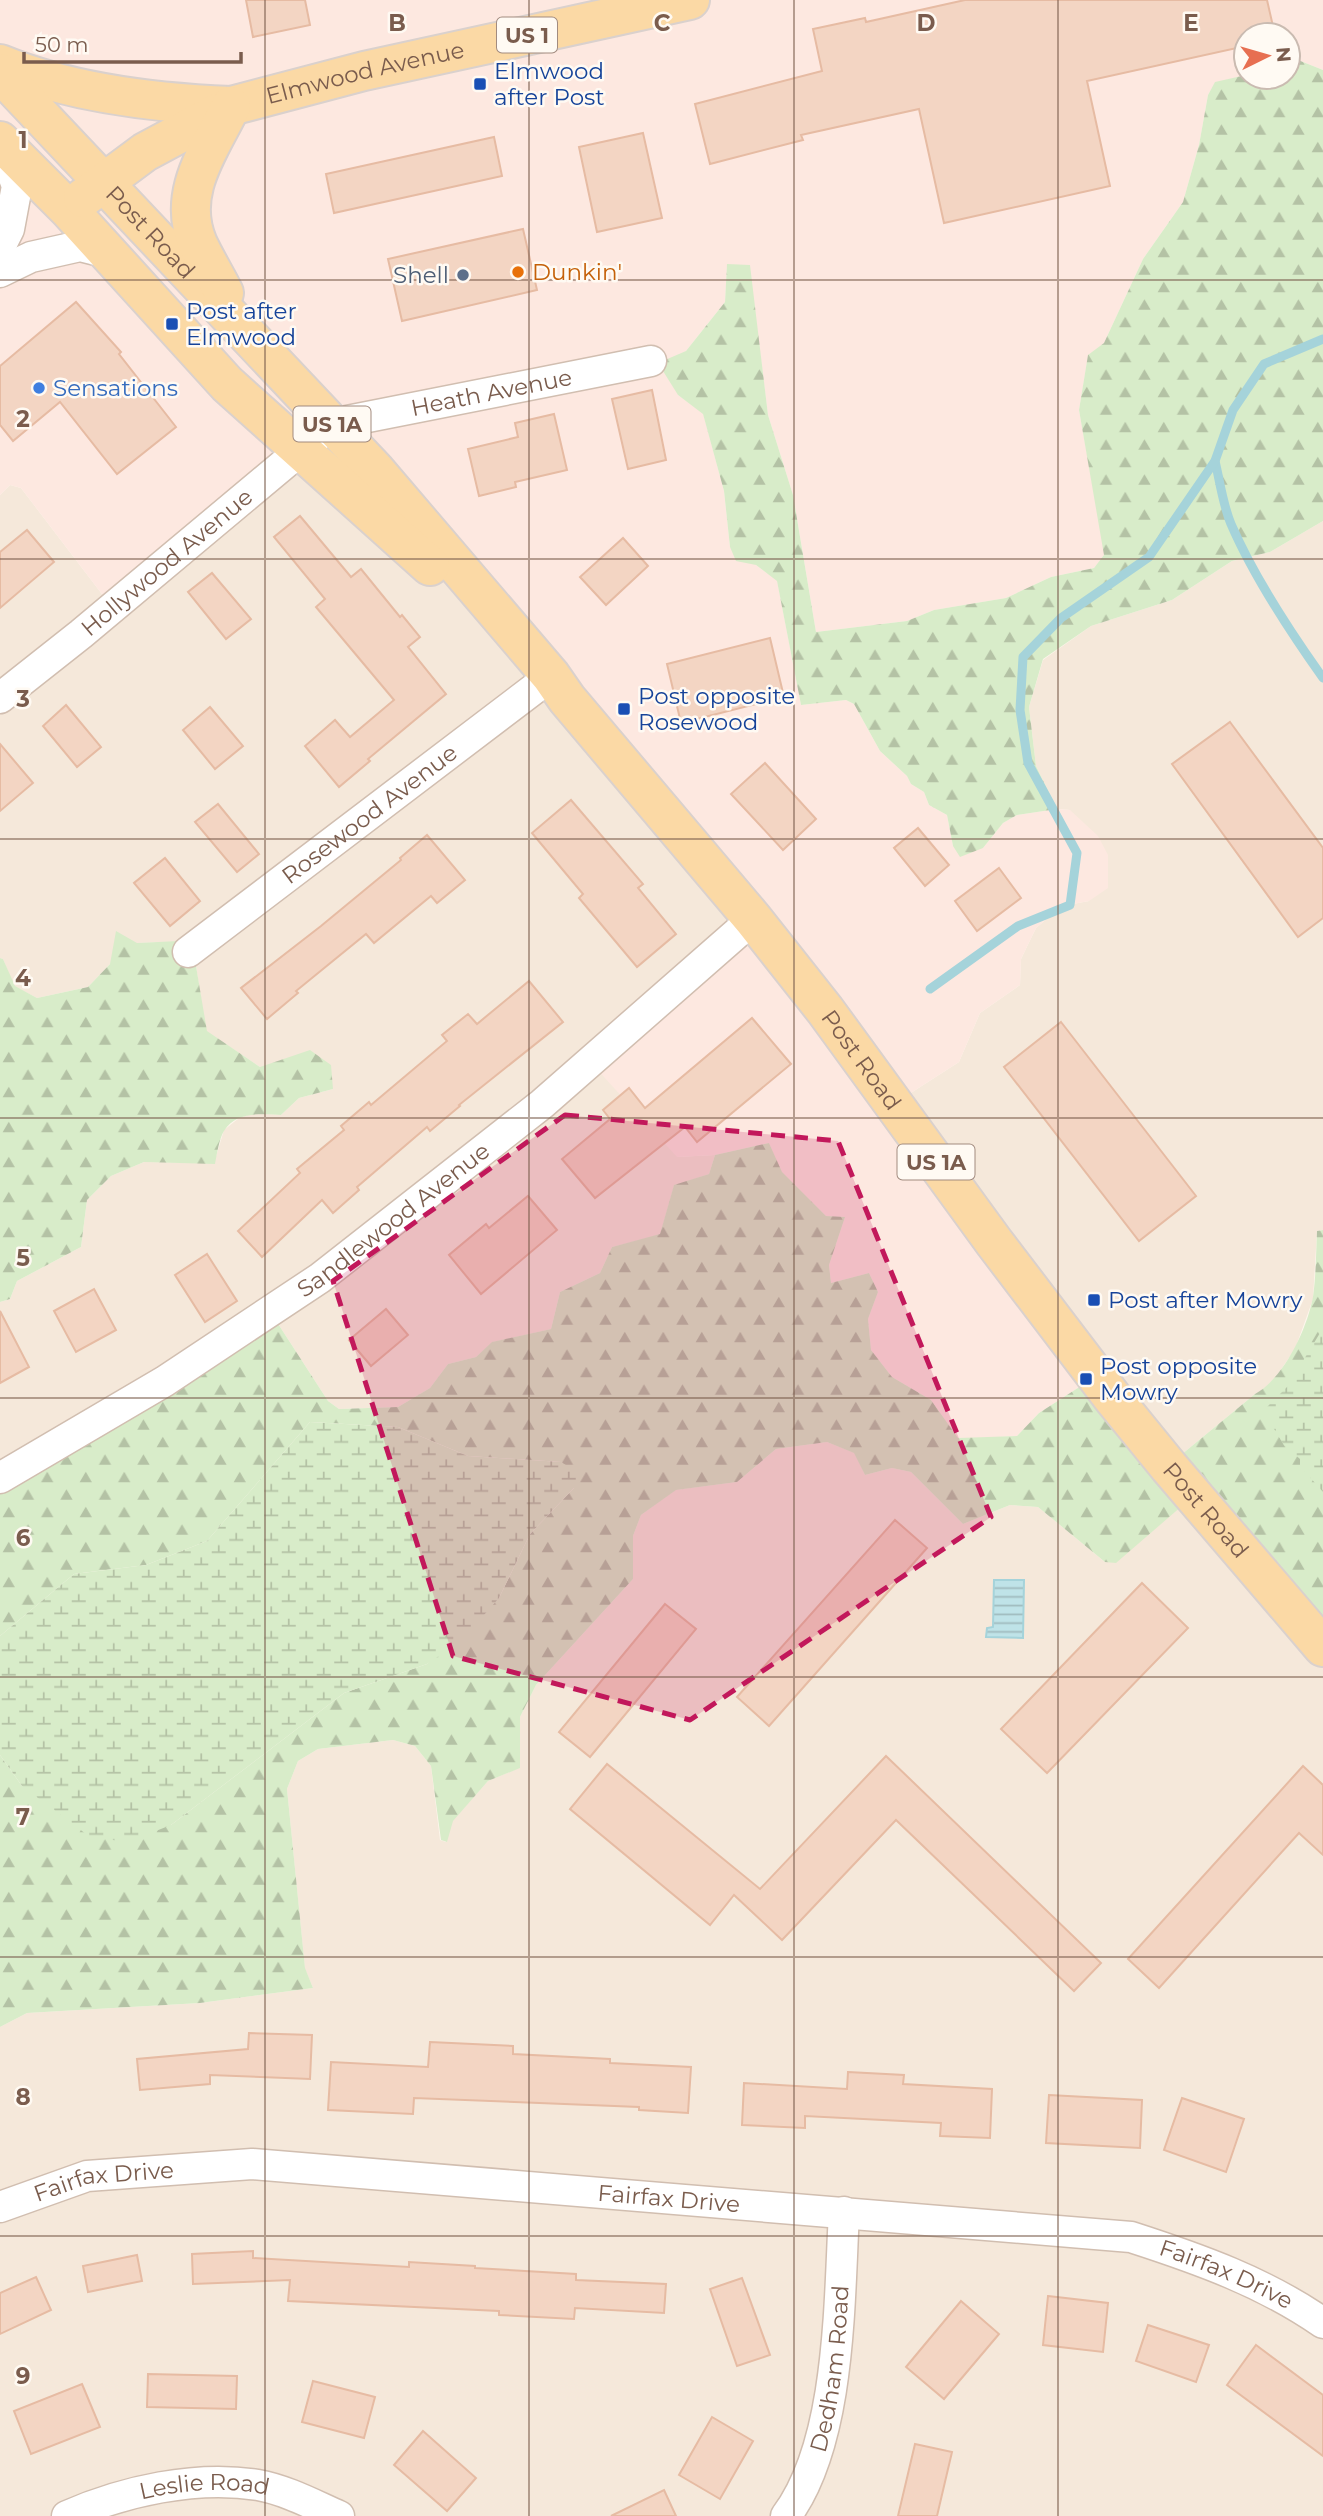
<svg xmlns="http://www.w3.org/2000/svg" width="1323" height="2516" viewBox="0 0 1323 2516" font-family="Montserrat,sans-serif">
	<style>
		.residential { fill: #f5e8da }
		.commercial { fill: #fde8e0 }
		.forest { fill: url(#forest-firs) }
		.wetland { fill: url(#wetland-marsh) }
		.water { fill: url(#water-rules); stroke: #a5d3da; stroke-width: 2 }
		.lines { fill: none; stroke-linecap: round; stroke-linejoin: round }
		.stream { stroke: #a5d3da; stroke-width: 9 }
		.building { fill: #f3d5c3; stroke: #e6bba3; stroke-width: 2 }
		.street-casing { stroke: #d1beb0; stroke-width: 33 }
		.primary-casing { stroke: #dad1cd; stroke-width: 42 }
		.street { stroke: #fff; stroke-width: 30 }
		.primary { stroke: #fbd9a5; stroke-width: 38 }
		.marked { fill: #c2185b; fill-opacity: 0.2; stroke: #c2185b; stroke-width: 5; stroke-dasharray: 14 9; stroke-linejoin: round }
		.grid { fill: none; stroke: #7a5c4d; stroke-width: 2; stroke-opacity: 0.55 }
		.transit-dot { fill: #1a4fb4; stroke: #fffaf3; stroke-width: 2.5 }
		.food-dot { fill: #e8710a; stroke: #fffaf3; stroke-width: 2.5 }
		.service-dot { fill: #5c6f8a; stroke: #fffaf3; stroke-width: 2.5 }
		.shop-dot { fill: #3f7fe0; stroke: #fffaf3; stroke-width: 2.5 }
		.labels { text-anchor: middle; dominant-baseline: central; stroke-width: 5; stroke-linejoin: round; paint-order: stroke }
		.shield { fill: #fffaf3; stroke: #a28b7f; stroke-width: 2 }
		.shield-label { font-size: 21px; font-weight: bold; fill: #7a5c4d }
		.transit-label { font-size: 23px; fill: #164399; stroke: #fffaf3; text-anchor: start }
		.street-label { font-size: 23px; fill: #7a5c4d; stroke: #fffaf3 }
		.food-label { font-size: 23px; fill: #c56008; stroke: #fffaf3; text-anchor: start }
		.service-label { font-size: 23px; fill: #4e5e75; stroke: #fffaf3; text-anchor: end }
		.shop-label { font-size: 23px; fill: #366cbe; stroke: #fffaf3; text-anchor: start }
		.grid-label { font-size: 23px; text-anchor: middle; font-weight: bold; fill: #7a5c4d; stroke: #fffaf3; stroke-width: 5; stroke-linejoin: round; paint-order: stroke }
	</style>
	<defs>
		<pattern id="forest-firs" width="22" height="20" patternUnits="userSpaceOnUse" patternTransform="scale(1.75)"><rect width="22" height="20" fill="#d8ecc9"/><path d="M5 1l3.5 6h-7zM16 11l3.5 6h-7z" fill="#b4c2a5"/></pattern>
		<pattern id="wetland-marsh" width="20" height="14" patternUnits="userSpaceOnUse" patternTransform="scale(1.75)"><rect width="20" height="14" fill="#d8ecc9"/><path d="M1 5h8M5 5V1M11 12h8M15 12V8" fill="none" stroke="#b4c2a5"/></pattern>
		<pattern id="water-rules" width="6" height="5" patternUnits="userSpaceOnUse" patternTransform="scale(1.75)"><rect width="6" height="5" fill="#bfe3e8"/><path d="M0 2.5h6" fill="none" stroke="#a0bbbe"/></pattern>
	</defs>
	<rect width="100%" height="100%" fill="#fdf6ec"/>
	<g class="residential">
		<path d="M 322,430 L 763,910 L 677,1157 L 715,1155 L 709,1174 L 674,1186 L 660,1235 L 612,1247 L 600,1273 L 560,1292 L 551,1329 L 493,1342 L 476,1357 L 448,1364 L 430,1388 L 398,1407 L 339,1409 L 328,1401 L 273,1316 L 0,1479 L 0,1302 L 10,1299 L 17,1281 L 81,1247 L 87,1200 L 111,1176 L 144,1162 L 214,1163 L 224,1130 L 239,1118 L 253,1113 L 281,1115 L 299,1098 L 333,1089 L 260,1067 L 206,1031 L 196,966 L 201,941 L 137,943 L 110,964 L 88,987 L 37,998 L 14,986 L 3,959 L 0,958 L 0,495 L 10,485 L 21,488 L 108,602 Z"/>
		<path d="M 1323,521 L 1323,1230 L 1317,1231 L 1313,1299 L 1295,1349 L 1269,1387 L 1255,1394 L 1170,1464 L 903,1098 L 959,1062 L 980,1013 L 1020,985 L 1021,959 L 1036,928 L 1062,906 L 1089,901 L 1070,810 L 1057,809 L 1036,766 L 1029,707 L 1043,660 L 1091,626 L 1172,600 L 1232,561 L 1270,552 Z"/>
		<path d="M 827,1442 L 855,1453 L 865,1475 L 892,1468 L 911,1472 L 963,1524 L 1010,1505 L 1038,1507 L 1105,1562 L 1190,1498 L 1323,1642 L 1323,2516 L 0,2516 L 0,2027 L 27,2013 L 200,2003 L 313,1988 L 305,1969 L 287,1789 L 298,1761 L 318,1749 L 393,1740 L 415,1746 L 431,1766 L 440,1840 L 446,1842 L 452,1821 L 488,1781 L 519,1768 L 520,1717 L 536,1685 L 633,1579 L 633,1536 L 641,1515 L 675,1490 L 737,1482 L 776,1449 Z"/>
	</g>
	<path class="commercial" d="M 0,0 L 1323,0 L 1323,70 L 1288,56 L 1288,35 L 1246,35 L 1246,75 L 1215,83 L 1208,95 L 1199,145 L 1183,202 L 1143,259 L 1104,343 L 1088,356 L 1079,410 L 1105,555 L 1094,568 L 1051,577 L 1006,598 L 934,610 L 907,621 L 816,632 L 793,495 L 768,415 L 749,265 L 727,265 L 725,302 L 686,351 L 678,395 L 703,413 L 724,491 L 730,547 L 777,580 L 801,705 L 846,700 L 854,704 L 880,751 L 907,776 L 911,784 L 924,792 L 929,805 L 947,815 L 953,846 L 983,848 L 1003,823 L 1017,815 L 1057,809 L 1070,810 L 1098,836 L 1108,855 L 1108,888 L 1089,901 L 1062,906 L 1036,928 L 1021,959 L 1020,985 L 980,1013 L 959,1062 L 903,1098 L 1098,1375 L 1039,1413 L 1017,1436 L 958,1439 L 931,1400 L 892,1377 L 871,1350 L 868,1319 L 878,1292 L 869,1273 L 831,1283 L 829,1265 L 845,1217 L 826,1216 L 781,1172 L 769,1143 L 715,1155 L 677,1157 L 594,1066 L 757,922 L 331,430 L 108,602 L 21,488 L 10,485 L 0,495 Z"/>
	<g class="forest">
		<path d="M 1288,56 L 1323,70 L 1323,521 L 1270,552 L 1232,561 L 1172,600 L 1091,626 L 1043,659 L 1029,707 L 1036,766 L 1057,809 L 1017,815 L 1003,823 L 983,848 L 960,857 L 953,846 L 947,815 L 929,805 L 924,792 L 911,784 L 907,776 L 880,751 L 854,704 L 846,700 L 801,705 L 777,581 L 756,565 L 736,561 L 730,547 L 724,491 L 703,414 L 678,395 L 658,363 L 686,351 L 725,302 L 727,264 L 750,265 L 768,415 L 793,495 L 816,632 L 907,621 L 934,610 L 1006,598 L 1051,577 L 1094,568 L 1104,555 L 1079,410 L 1088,355 L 1104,343 L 1143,259 L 1183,202 L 1199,145 L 1208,95 L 1215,82 L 1246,75 L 1246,77 L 1288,77 Z"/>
		<path d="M 116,931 L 137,943 L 200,940 L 210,946 L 196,966 L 207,1031 L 260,1067 L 310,1050 L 331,1065 L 333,1089 L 299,1098 L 281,1115 C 262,1114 236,1111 224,1131 C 219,1139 217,1154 215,1164 L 144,1162 L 111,1176 L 87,1200 L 81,1247 L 17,1281 L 10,1299 L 0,1302 L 0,958 L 3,959 L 15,986 L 37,998 L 88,987 L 110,964 Z"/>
		<path d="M 769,1143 L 782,1172 L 826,1216 L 845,1217 L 829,1265 L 831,1283 L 869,1273 L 878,1292 L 868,1319 L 871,1350 L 892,1377 L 931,1400 L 958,1438 L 1017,1436 L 1039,1413 L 1098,1375 L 1170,1464 L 1255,1394 C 1284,1378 1307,1329 1313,1297 C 1316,1276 1316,1253 1317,1231 L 1323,1230 L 1323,1363 L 1316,1474 L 1323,1490 L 1323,1642 L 1190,1499 L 1116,1563 L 1105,1562 L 1038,1507 L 1010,1505 L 963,1524 L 911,1472 L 892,1468 L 865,1475 L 854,1453 L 827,1442 L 776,1449 L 737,1482 L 676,1490 L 641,1515 L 633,1536 L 633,1579 L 536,1685 L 520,1717 L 520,1768 L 488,1781 L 453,1821 L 447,1842 L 441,1840 L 431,1766 L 415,1746 L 393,1740 L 318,1749 L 298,1761 L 287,1789 L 305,1968 L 313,1988 L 200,2003 L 27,2013 L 0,2027 L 0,1755 L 22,1786 L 171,1825 L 344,1693 L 427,1664 L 499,1598 L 530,1534 L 574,1488 L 561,1462 L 468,1456 L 398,1427 L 310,1422 L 207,1541 L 146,1565 L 74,1574 L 0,1636 L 0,1479 L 273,1316 L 328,1401 L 339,1409 L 398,1407 L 430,1388 L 448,1364 L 476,1357 L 492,1342 L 551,1329 L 560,1292 L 600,1273 L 612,1247 L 660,1234 L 674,1185 L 709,1174 L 715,1155 Z"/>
	</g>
	<g class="wetland">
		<path d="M 1323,1328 L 1323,1492 L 1300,1466 L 1300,1459 L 1284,1445 L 1263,1411 L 1291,1383 L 1302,1376 L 1303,1361 Z"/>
		<path d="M 310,1422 L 398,1427 L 468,1456 L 561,1462 L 579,1473 L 574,1488 L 530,1534 L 499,1598 L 461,1641 L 427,1664 L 344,1693 L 171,1825 L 128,1842 L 90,1837 L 22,1786 L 0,1755 L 0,1636 L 74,1574 L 146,1565 L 207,1541 Z"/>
	</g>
	<path class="water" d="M 994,1580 L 1024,1580 L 1023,1638 L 986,1637 L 987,1628 L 993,1627 Z"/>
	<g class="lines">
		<g class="stream">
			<path d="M 1215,461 C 1220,482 1223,505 1231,524 C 1253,575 1291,633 1323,678"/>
			<path d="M 930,989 L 1018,926 L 1070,905 L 1077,853 L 1028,763 L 1020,710 L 1023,657 L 1061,618 L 1149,557 L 1215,461 L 1233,410 L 1264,364 L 1323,339"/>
		</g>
	</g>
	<g class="building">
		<path d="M 246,0 L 305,0 L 310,25 L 253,37 Z"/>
		<path d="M 965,0 L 1267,0 L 1275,35 L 1246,35 L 1246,46 L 1087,81 L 1110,186 L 944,223 L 919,109 L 801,135 L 803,140 L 710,164 L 695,104 L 822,71 L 813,29 L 865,18 L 866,22 Z"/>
		<path d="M 643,133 L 662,218 L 597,232 L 579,147 Z"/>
		<path d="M 494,137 L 502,176 L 334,213 L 326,174 Z"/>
		<path d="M 523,229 L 537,290 L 402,321 L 388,259 Z"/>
		<path d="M 76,302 L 121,352 L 119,354 L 176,427 L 117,474 L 60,402 L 13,441 L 0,425 L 0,366 Z"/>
		<path d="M 652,390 L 666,460 L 628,469 L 612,399 Z"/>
		<path d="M 554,414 L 567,470 L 515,482 L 516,487 L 479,496 L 468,449 L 518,437 L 515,423 Z"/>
		<path d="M 300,516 L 351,577 L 361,569 L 400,617 L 402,615 L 420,637 L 408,647 L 446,694 L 368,759 L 370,761 L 339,787 L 305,746 L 335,720 L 350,737 L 394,700 L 316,607 L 325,599 L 274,537 Z"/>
		<path d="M 27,530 L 54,562 L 0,608 L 0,552 Z"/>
		<path d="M 623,538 L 648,566 L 606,605 L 580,577 Z"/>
		<path d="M 212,573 L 251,619 L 226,639 L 188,592 Z"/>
		<path d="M 770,638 L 784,697 L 681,723 L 667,664 Z"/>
		<path d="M 66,705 L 101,747 L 77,767 L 43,726 Z"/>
		<path d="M 210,707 L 243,746 L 215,769 L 183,730 Z"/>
		<path d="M 1230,722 L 1323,848 L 1323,918 L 1298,937 L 1172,764 Z"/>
		<path d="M 0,744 L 33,783 L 0,811 Z"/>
		<path d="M 765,763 L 816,819 L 783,850 L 731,794 Z"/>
		<path d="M 571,800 L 643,884 L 638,888 L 676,934 L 637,967 L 579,898 L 583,894 L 532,833 Z"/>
		<path d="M 218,804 L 259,854 L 237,872 L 195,822 Z"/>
		<path d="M 918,828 L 949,865 L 925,886 L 894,848 Z"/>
		<path d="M 427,835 L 465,880 L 437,903 L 431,896 L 374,943 L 366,934 L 296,991 L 298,993 L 267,1019 L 241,988 L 321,926 L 401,860 L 400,858 Z"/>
		<path d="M 165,858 L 200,901 L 170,926 L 134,883 Z"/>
		<path d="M 999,868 L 1021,898 L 977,931 L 955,901 Z"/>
		<path d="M 529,981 L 563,1022 L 459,1105 L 460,1106 L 430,1131 L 427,1127 L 357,1187 L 359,1190 L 333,1213 L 322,1200 L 262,1257 L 238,1231 L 300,1173 L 297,1169 L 344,1130 L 341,1126 L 369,1102 L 371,1105 L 447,1041 L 442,1035 L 468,1014 L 477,1024 Z"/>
		<path d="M 752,1018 L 791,1064 L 697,1142 L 685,1127 L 595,1198 L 562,1159 L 610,1119 L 603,1110 L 629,1088 L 645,1108 Z"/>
		<path d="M 1061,1022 L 1196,1196 L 1139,1241 L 1004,1067 Z"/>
		<path d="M 528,1196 L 557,1230 L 481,1294 L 449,1255 L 486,1224 L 489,1228 Z"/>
		<path d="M 207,1254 L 237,1301 L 205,1322 L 175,1275 Z"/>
		<path d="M 94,1289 L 116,1330 L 76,1352 L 54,1311 Z"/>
		<path d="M 386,1309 L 408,1335 L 371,1366 L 349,1340 Z"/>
		<path d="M 0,1311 L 29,1367 L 0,1383 Z"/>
		<path d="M 895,1520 L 927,1548 L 769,1726 L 737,1697 Z"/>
		<path d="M 1142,1583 L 1188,1628 L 1047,1773 L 1001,1729 Z"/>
		<path d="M 665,1604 L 696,1629 L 590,1757 L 559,1732 Z"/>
		<path d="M 886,1756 L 1101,1963 L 1074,1991 L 896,1820 L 782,1940 L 734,1895 L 710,1925 L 570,1809 L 607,1764 L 760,1889 Z"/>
		<path d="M 1303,1766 L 1323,1785 L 1323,1855 L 1299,1833 L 1159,1988 L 1128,1959 Z"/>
		<path d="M 249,2033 L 312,2035 L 310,2079 L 210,2075 L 210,2084 L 140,2090 L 137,2059 L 248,2049 Z"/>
		<path d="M 430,2042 L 513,2046 L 513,2054 L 610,2059 L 610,2063 L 691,2067 L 688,2113 L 639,2110 L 639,2107 L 414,2098 L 413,2114 L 328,2110 L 331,2062 L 428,2067 Z"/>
		<path d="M 848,2072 L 904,2075 L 903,2084 L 992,2089 L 990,2138 L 940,2136 L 941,2123 L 805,2116 L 805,2128 L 742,2125 L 744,2083 L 847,2089 Z"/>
		<path d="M 1049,2095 L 1142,2100 L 1140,2148 L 1046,2143 Z"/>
		<path d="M 1182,2098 L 1244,2119 L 1226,2172 L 1164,2150 Z"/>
		<path d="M 253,2251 L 253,2258 L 409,2267 L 409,2262 L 475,2266 L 475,2268 L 576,2274 L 576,2280 L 666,2284 L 664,2313 L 575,2308 L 574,2319 L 499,2315 L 499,2311 L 288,2301 L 290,2280 L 193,2284 L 192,2254 Z"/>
		<path d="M 137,2255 L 142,2281 L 88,2292 L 83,2266 Z"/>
		<path d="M 36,2277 L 51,2310 L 0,2334 L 0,2293 Z"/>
		<path d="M 742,2278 L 770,2355 L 737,2366 L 710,2289 Z"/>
		<path d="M 1048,2296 L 1108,2303 L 1103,2352 L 1043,2345 Z"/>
		<path d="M 961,2301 L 999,2334 L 944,2399 L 906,2367 Z"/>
		<path d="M 1148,2325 L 1209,2345 L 1196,2382 L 1136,2361 Z"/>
		<path d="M 1256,2345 L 1323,2395 L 1323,2456 L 1227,2385 Z"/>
		<path d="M 148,2374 L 237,2376 L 236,2409 L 147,2407 Z"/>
		<path d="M 313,2381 L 375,2397 L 364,2438 L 302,2422 Z"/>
		<path d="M 82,2384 L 100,2427 L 31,2454 L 14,2411 Z"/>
		<path d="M 712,2417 L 753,2441 L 720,2499 L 679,2475 Z"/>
		<path d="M 423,2431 L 476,2478 L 447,2511 L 394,2465 Z"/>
		<path d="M 915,2444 L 952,2452 L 937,2516 L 898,2516 Z"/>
		<path d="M 664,2490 L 676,2516 L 611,2516 Z"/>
	</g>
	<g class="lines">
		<g class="street-casing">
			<g id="street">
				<path d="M 0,247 L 9,229 L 17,186 L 3,148"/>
				<path d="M 0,272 L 31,257 L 80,246 L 108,253"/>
				<path id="s1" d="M 0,698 L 81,634 L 332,424 L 651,361"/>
				<path id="s2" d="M 188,952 L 551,676"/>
				<path id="s3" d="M 0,1478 L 165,1381 L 320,1278 L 542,1104 L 753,919"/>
				<path id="s4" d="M 0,2207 L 87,2176 L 252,2164 L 1131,2237 C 1199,2259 1264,2282 1323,2323"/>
				<path id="s5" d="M 67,2516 C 124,2491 196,2475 258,2485 C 286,2490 314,2505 339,2516"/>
				<path id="s6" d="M 786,2516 C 841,2442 839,2303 844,2212"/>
			</g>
		</g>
		<g class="primary-casing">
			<g id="primary">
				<path d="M 0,64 C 71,93 155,103 231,106"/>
				<path id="s7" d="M 0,73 L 375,470 L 551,676 L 567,699 L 753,919 L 825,1010 L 994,1242 L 1112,1397 L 1169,1467 L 1323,1647"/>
				<path d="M 0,141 L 69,210 L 227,384 L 430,566"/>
				<path id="s8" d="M 83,198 L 145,152 L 231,106 L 364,71 L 690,0"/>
				<path d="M 224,293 C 216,277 206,261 198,244 C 176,193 209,151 231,106"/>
			</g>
		</g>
		<use href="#street" class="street"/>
		<use href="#primary" class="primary"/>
	</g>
	<path class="marked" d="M 565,1115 L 838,1141 L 991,1517 L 690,1720 L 453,1656 L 333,1281 Z"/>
	<path class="grid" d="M 265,0 L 265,2516M 529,0 L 529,2516M 794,0 L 794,2516M 1058,0 L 1058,2516M 0,280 L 1323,280M 0,559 L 1323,559M 0,839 L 1323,839M 0,1118 L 1323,1118M 0,1398 L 1323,1398M 0,1677 L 1323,1677M 0,1957 L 1323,1957M 0,2236 L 1323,2236"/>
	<g class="transit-dot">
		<rect x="473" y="77" width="14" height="14" rx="3.5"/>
		<rect x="165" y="317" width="14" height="14" rx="3.5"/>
		<rect x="617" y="702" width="14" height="14" rx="3.5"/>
		<rect x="1087" y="1293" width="14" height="14" rx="3.5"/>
		<rect x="1079" y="1372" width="14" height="14" rx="3.5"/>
	</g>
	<circle class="food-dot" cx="518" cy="272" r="7"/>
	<circle class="service-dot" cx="463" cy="275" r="7"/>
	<circle class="shop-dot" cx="39" cy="388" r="7"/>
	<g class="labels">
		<g class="shield">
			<rect x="497" y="17.5" width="60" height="35" rx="5"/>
			<rect x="293.5" y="406.5" width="77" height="35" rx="5"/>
			<rect x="897.5" y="1144.5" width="77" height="35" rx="5"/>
		</g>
		<g class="shield-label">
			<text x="527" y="35">US 1</text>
			<text x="332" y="424">US 1A</text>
			<text x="936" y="1162">US 1A</text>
		</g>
		<g class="transit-label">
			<text x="494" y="71">Elmwood<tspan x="494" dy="26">after Post</tspan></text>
			<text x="186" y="311">Post after<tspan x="186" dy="26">Elmwood</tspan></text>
			<text x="638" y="696">Post opposite<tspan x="638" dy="26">Rosewood</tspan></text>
			<text x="1108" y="1300">Post after Mowry</text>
			<text x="1100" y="1366">Post opposite<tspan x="1100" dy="26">Mowry</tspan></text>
		</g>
		<g class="street-label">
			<text stroke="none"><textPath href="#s8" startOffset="313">Elmwood Avenue</textPath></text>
			<text stroke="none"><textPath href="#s7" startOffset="219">Post Road</textPath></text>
			<text stroke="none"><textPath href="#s1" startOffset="593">Heath Avenue</textPath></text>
			<text stroke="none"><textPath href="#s1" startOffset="215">Hollywood Avenue</textPath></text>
			<text stroke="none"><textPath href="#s2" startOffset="228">Rosewood Avenue</textPath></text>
			<text stroke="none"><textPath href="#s7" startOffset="1311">Post Road</textPath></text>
			<text stroke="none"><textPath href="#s3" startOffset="471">Sandlewood Avenue</textPath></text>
			<text stroke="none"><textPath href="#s7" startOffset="1878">Post Road</textPath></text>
			<text stroke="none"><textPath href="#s4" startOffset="108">Fairfax Drive</textPath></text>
			<text stroke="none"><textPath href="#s4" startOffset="676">Fairfax Drive</textPath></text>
			<text stroke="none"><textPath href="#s4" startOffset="1242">Fairfax Drive</textPath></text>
			<text stroke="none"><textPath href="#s6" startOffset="156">Dedham Road</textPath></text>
			<text stroke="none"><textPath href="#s5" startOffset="142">Leslie Road</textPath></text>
		</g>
		<g class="food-label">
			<text x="532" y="272">Dunkin'</text>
		</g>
		<g class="service-label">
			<text x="449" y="275">Shell</text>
		</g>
		<g class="shop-label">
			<text x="53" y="388">Sensations</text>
		</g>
	</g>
	<g class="grid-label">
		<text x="397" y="31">B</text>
		<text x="662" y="31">C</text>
		<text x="926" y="31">D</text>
		<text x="1191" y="31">E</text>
		<text x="23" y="148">1</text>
		<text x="23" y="427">2</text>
		<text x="23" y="707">3</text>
		<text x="23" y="986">4</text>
		<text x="23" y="1266">5</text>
		<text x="23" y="1546">6</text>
		<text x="23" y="1825">7</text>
		<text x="23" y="2105">8</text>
		<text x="23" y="2384">9</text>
	</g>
	<g transform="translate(1267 56) rotate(85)"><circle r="33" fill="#fffaf3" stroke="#cabbb1" stroke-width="2"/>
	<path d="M0-5L12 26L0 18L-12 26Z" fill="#e76f51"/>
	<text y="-10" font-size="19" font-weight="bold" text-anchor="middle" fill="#7a5c4d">N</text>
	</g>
	<path d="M24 52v10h217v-10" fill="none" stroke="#7a5c4d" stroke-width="3.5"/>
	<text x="35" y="52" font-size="21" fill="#7a5c4d" stroke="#fffaf3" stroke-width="5" paint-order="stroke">50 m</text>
</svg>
